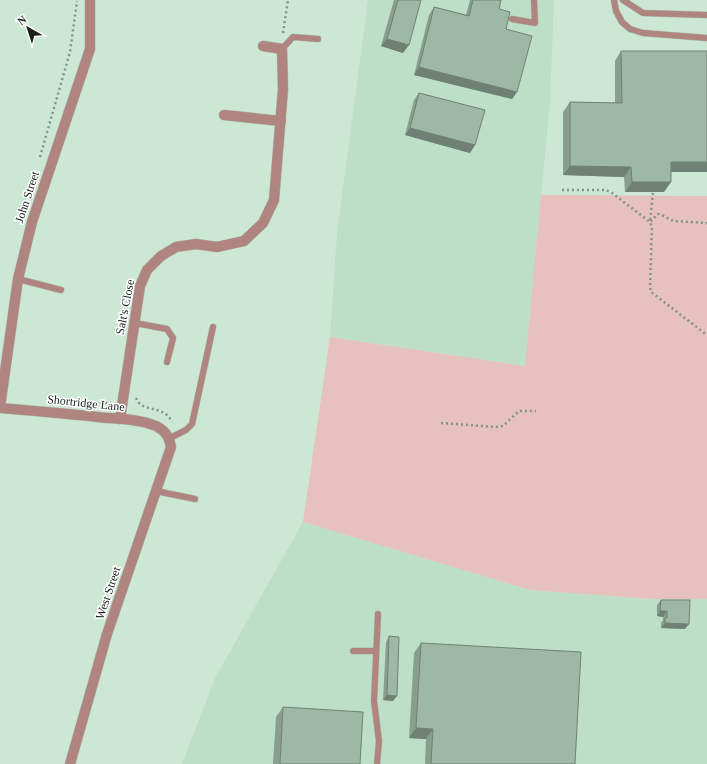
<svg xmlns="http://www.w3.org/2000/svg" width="707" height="764" viewBox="0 0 707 764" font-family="'Times New Roman',serif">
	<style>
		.built { fill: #bddfc8 }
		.green { fill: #e7c1bd }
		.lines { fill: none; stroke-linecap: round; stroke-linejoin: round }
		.lane-casing { stroke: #acc3b3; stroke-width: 7 }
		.street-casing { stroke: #acc3b3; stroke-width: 11 }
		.path { stroke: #809385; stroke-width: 2.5; stroke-dasharray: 2 3; stroke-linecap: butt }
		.lane { stroke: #b08580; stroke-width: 6 }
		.street { stroke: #b08580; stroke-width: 10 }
		.wall { fill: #889e8f }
		.shaded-wall { fill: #6f8174 }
		.building { fill: #9eb8a6; stroke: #6f8174 }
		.labels { text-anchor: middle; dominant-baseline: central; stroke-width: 3; stroke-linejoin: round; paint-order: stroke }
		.street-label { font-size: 12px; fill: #17211a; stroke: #fff }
	</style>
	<rect width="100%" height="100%" fill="#cde7d5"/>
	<g class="built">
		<path d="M 368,0 L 554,0 L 550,102 L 525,366 L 330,337 L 337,233 Z"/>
		<path d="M 303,522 L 530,590 L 650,599 L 707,599 L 707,764 L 182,764 L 215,678 Z"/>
	</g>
	<path class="green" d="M 541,195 L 707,196 L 707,599 L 650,599 L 530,590 L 303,522 L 330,337 L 525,366 Z"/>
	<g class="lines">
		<g class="lane-casing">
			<g id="lane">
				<path d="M 614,0 L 616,11 L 622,22 L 630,29 L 643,33 L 707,38"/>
				<path d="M 623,0 L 643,13 L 707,15"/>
				<path d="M 512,19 L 535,23 L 534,0"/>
				<path d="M 282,49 L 293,37 L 318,39"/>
				<path d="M 18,279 L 61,290"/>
				<path d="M 135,323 L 167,329 L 173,338 L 167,362"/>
				<path d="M 170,438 L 186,430 L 192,424 L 213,327"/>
				<path d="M 156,491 L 195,499"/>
				<path d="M 353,651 L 376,651"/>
				<path d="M 377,764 L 379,741 L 374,701 L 378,614"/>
			</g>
		</g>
		<g class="street-casing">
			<g id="street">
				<path d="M 224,115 L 281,121"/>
				<path d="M 0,407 L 18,279 L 32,222 L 90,49 L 90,0"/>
				<path d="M 0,408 C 36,411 72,414 107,418 C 123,419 142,420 156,426 C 166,431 169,437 171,447 L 107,634 L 70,764"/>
				<path d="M 120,419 L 140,286 L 147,270 L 161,256 L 176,247 L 196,244 L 217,247 L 244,241 L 263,223 L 274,200 L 283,89 L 282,49 L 263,46"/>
			</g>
		</g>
		<g class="path">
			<path d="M 283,33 L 288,0"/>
			<path d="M 40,157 L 70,52 L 77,1"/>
			<path d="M 562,190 L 606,190 L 612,193 L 650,222 L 652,227 L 650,286 L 651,292 L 707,335"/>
			<path d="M 653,193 L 650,222 L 658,214 L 662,215 L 673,221 L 707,223"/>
			<path d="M 136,398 C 137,400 138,402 140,404 C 149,411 165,407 172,422"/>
			<path d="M 80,402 L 111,403"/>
			<path d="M 441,423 L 496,427 L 503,426 L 519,411 L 536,411"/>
		</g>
		<use href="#lane" class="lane"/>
		<use href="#street" class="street"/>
	</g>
	<g class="wall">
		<path d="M 394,0 L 421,0 L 403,53 L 381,46 Z"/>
		<path d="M 470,0 L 501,0 L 499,9 L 506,29 L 517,92 L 512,99 L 414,75 L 429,15 L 434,7 L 466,15 Z"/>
		<path d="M 621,51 L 707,51 L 707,172 L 671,172 L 664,192 L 625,192 L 624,177 L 563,175 L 563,112 L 570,102 L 615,103 L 615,61 Z"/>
		<path d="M 419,93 L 475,145 L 470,153 L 405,135 L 414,100 Z"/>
		<path d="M 661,600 L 685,629 L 661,628 L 661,623 L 663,620 L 663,617 L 657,616 L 657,605 Z"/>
		<path d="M 389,636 L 393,701 L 383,700 L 386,642 Z"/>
		<path d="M 421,643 L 575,764 L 425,764 L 426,739 L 409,738 L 414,653 Z"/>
		<path d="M 283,707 L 360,764 L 273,764 L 276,717 Z"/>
	</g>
	<g class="shaded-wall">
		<path d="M 387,39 L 409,45 L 403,53 L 381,46 Z"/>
		<path d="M 419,67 L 517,92 L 512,99 L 414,75 Z"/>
		<path d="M 410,128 L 475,145 L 470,153 L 405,135 Z"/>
		<path d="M 671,162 L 707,162 L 707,172 L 664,172 Z"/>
		<path d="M 570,166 L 631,167 L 624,177 L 563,175 Z"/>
		<path d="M 632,182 L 671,182 L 664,192 L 625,192 Z"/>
		<path d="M 660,611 L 667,611 L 663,617 L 657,616 Z"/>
		<path d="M 665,623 L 689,624 L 685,629 L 661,628 Z"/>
		<path d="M 387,695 L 397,696 L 393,701 L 383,700 Z"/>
		<path d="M 416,728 L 433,729 L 426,739 L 409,738 Z"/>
	</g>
	<g class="building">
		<path d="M 398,0 L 421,0 L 409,45 L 387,39 Z"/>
		<path d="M 473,0 L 501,0 L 499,9 L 510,12 L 506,29 L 532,36 L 517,92 L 419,67 L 434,7 L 469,16 Z"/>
		<path d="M 621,51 L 707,51 L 707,162 L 671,162 L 671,182 L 632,182 L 631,167 L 570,166 L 570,102 L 622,103 Z"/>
		<path d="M 419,93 L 485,110 L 475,145 L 410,128 Z"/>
		<path d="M 661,600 L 690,600 L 689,624 L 665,623 L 665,618 L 667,618 L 667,611 L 660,611 Z"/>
		<path d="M 389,636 L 399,637 L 397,696 L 387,695 Z"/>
		<path d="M 421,643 L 581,652 L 575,764 L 431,764 L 433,729 L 416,728 Z"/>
		<path d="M 283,707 L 363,712 L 360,764 L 280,764 Z"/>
	</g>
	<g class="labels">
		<g class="street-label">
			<text transform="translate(27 197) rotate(-72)">John Street</text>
			<text transform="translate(125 307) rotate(-79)">Salt's Close</text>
			<text transform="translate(86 403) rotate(6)">Shortridge Lane</text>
			<text transform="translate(108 593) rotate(-71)">West Street</text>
		</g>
	</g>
	<g transform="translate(28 28) rotate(321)" stroke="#ffffff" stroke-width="3" paint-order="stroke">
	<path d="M0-3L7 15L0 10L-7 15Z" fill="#17211a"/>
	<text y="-6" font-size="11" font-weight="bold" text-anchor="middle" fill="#17211a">N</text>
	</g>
</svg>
